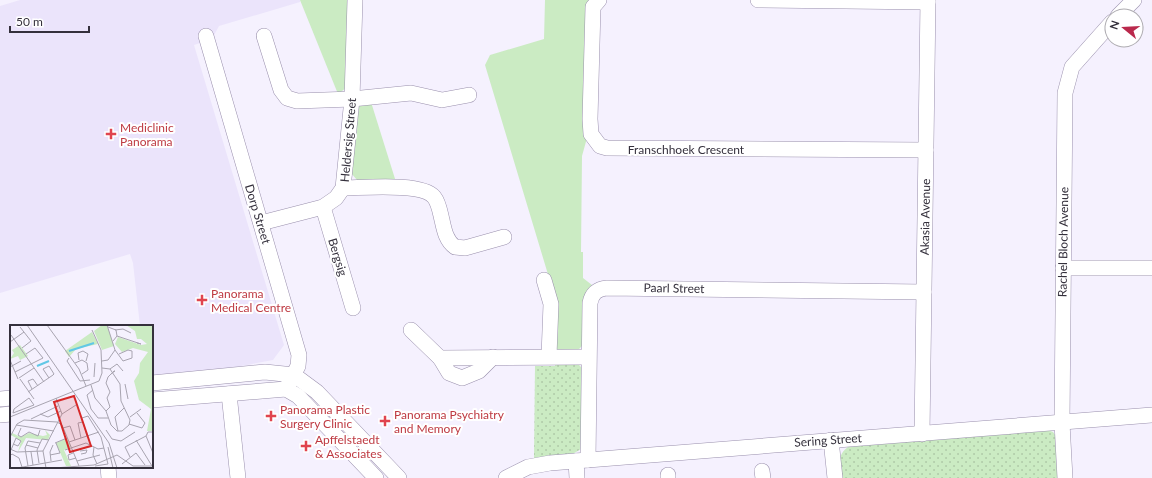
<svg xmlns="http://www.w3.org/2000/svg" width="1152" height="478" viewBox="0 0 1152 478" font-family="Lato,sans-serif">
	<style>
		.built { fill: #ebe4fb }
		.green { fill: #cbebc3 }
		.park { fill: url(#park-dots) }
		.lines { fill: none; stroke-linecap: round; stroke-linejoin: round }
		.minor-casing { stroke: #9a90ad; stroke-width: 16 }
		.minor { stroke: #fff; stroke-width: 15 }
		.health-dot { fill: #e0444e; stroke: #fff; stroke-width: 1.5 }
		.labels { text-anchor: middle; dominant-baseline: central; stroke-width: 4; stroke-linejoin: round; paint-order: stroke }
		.health-label { font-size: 12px; fill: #be3a42; stroke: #fff; text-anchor: start }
		.street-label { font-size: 12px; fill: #34303c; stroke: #fff }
		.inset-river { fill: none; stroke: #61c8e6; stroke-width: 2 }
		.inset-road { fill: none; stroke: #a8a4b0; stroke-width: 1 }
		.view { fill: #d62828; fill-opacity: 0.15; stroke: #d62828; stroke-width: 2 }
		.inset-edge { fill: none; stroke: #34303c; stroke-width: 2 }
	</style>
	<defs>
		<pattern id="park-dots" width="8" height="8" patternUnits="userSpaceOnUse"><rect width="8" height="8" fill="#cbebc3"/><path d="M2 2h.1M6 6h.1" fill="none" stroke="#afcaa8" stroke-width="1.8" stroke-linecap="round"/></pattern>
	</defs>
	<rect width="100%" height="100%" fill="#f5f1fe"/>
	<path class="built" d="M 20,0 L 300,0 L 300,2 L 219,26 L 212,39 L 194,45 L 284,345 L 273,360 L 197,374 L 152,378 L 152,326 L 140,326 L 133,263 L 130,254 L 0,293 L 0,6 Z"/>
	<g class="green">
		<path d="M 300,0 L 350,0 L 346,88 L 338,94 Z"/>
		<path d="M 545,0 L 591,0 L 587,138 L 582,156 L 581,252 L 583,252 L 583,278 L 592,285 L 585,294 L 582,346 L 577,351 L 555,351 L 556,301 L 485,65 L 490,55 L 544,39 Z"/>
		<path d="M 371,102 L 396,182 L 357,180 L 351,173 L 358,107 Z"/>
	</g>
	<g class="park">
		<path d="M 555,362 L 578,364 L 582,368 L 581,449 L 571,455 L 534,458 L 535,366 L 555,366 Z"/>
		<path d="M 1048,430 L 1053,432 L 1056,436 L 1060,478 L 840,478 C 839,465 837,455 848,447 Z"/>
	</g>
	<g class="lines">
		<g class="minor-casing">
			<g id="minor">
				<path d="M 599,0 L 593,7 L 590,119 L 591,134 L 600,146 L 607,148 L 926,150"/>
				<path d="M 758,0 L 928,2"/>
				<path d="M 1118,16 L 1134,0"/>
				<path d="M 206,36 L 299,355 L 298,366 L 286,389"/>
				<path d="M 264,36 L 281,90 L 287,98 L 297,101 L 352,99 L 411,93 L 442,100 L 469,95"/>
				<path d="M 343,188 C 362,188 422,182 434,197 C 439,203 440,212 442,220 C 444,229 446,241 455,247 L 465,248 L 504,237"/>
				<path d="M 323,207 L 353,308"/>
				<path d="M 261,223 L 323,207 L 336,198 L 343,188 L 352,99 L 355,0"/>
				<path d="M 1063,268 L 1152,268"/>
				<path d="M 544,280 L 551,304 L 549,356"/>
				<path d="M 411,330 L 440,358 L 588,357"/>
				<path d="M 440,358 L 449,373 L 462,378 L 479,371 L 493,357"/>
				<path d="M 152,383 L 265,372 L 294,375 L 317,392 L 399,478"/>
				<path d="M 229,394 L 238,478"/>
				<path d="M 0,399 L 11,398"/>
				<path d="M 152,400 L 286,389 L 298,396 L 376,478"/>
				<path d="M 0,415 L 11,414"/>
				<path d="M 922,434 L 928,0"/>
				<path d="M 831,440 L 835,478"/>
				<path d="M 588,460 L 590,303 C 592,293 597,289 607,288 L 924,292"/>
				<path d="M 576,461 L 577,478"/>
				<path d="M 108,467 L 109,478"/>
				<path d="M 762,471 L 763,478"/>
				<path d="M 668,475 L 668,478"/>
				<path d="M 506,478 L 528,467 L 550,463 L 1152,415"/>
				<path d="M 1065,478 L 1062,423 L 1065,93 L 1072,67 L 1112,22"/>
			</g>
		</g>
		<use href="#minor" class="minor"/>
	</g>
	<g class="health-dot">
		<path d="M109 128h4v4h4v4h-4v4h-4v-4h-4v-4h4z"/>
		<path d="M200 294h4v4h4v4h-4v4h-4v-4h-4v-4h4z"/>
		<path d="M269 410h4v4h4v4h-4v4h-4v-4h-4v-4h4z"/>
		<path d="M383 415h4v4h4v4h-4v4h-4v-4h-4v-4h4z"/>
		<path d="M304 440h4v4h4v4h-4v4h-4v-4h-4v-4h4z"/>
	</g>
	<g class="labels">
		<g class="health-label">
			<text x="120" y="127">Mediclinic<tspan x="120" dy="14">Panorama</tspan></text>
			<text x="211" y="293">Panorama<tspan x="211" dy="14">Medical Centre</tspan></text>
			<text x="280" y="409">Panorama Plastic<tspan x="280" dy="14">Surgery Clinic</tspan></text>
			<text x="394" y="414">Panorama Psychiatry<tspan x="394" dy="14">and Memory</tspan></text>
			<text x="315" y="439">Apffelstaedt<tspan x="315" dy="14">&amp; Associates</tspan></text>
		</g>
		<g class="street-label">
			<text transform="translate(348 140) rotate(-85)">Heldersig Street</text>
			<text x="686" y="149">Franschhoek Crescent</text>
			<text transform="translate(258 214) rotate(73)">Dorp Street</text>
			<text transform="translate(925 217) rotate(-89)">Akasia Avenue</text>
			<text transform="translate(1063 242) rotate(-89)">Rachel Bloch Avenue</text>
			<text transform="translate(338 257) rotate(73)">Bergsig</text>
			<text transform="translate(674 288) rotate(1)">Paarl Street</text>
			<text transform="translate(828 440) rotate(-4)">Sering Street</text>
		</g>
	</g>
	<g transform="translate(10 325)">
		<rect width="143" height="143" fill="#f5f1fe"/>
		<path d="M 35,105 L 40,110 L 38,115 L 16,113 L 8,127 L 11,116 L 1,110 L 2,108 L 11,112 L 19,108 L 33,111 L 37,110 Z" fill="#cbebc3"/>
		<path d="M 92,0 L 97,0 L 104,21 L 92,25 L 84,6 ZM 116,0 L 143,0 L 143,106 L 137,106 L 141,84 L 129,75 L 124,56 L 129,48 L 130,38 L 138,27 L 123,23 L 112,27 L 105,19 L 108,12 L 131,20 L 137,19 L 131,14 L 127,14 L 125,6 ZM 82,7 L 88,19 L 66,24 L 59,32 L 55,26 ZM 10,20 L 18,31 L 10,35 L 8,31 L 0,34 L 4,28 L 2,25 ZM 57,113 L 61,122 L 54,125 L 61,141 L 56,141 L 46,118 Z" fill="#cbebc3"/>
		<path class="inset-river" d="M 59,26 L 84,18M 27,41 L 39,36"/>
		<path class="inset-road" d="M 17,0 L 99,118 L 107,143M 37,0 L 69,44 L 76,61M 10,2 L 21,16 L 12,23M 98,2 L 106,5 L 107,11 L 103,16M 105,5 L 113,4 L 121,8M 1,10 L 34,57M 107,11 L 131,19 L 127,18M 0,17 L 14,7M 105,25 L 113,36M 109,29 L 118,25 L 122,26 L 122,33 L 113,36M 59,33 L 57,36 L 70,56 L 80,55M 0,35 L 8,54M 69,35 L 68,28 L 73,26 L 78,29 L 76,36M 92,36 L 98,35 L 105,25 L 97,0M 65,38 L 72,35 L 77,38 L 78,45 L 72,49M 0,42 L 11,36M 100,44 L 107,39 L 113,46M 5,47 L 33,33 L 25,23 L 16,29M 84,52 L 85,38M 9,53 L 24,43M 10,54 L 24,74M 115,59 L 118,74M 81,60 L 85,73 L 96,86 L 101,100 L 107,106 L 112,106 L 119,100 L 120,95 L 111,76 L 110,59 L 100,44 L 92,43M 22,64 L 18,56 L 23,54 L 28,61M 83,65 L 77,70 L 81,84 L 88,93 L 98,93M 18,67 L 43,50 L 44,49 L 39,41 L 33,44 L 39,53M 100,67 L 96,58 L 98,52 L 104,46 L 105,46 L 101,49M 19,73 L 24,80 L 3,88 L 4,84 ZM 96,86 L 100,82 L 97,73 L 100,67M 127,88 L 135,98 L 132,103M 30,89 L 38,92 L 51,86M 52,89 L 66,80M 0,92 L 89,56 L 92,48 L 91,25 L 82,5M 120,92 L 131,84M 72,93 L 78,91 L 91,112 L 98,139 L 85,141M 21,94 L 48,81M 119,99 L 132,103M 6,100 L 44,106M 11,103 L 8,110 L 11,112 L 19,107 L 28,111 L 30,105M 53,103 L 60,101 L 65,115M 96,105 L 102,114 L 111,116 L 125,107M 108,106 L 105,92 L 114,83M 136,111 L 143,128M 0,112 L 7,99 L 14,95 L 47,97 L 52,100 L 69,141M 71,113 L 68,98 L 73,97 L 77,111M 126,115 L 142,141M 59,117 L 89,107M 45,118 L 57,113M 16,120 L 28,123M 84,122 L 83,130 L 87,139M 98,122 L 103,143M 0,124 L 7,127 L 33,126M 1,125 L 6,113 L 11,116 L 8,121 L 3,119M 55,125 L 76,118 L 88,124 L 94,123M 70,126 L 77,125 L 76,128 L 71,129M 21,127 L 23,140M 63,128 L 58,130 L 59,135 L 66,133M 40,130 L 50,128 L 46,118M 0,131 L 2,129 L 9,133 L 12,142M 120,132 L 115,122 L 136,111 L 138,107 L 143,107M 41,136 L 40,127 L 43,120M 67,136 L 90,130M 29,138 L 27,125 L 32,114 L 39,115M 112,139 L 126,128 L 135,140M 18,141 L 15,123 L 18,116 L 30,118M 7,143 L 52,135M 36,143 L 33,126 L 52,89 L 46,73M 44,143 L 84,140 L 107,130 L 123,141 L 143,141"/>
		<path class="view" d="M 64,71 L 81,121 L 60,127 L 44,77 Z"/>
		<rect width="143" height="143" class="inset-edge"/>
	</g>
	<g transform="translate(1124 28) rotate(288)"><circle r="19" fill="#ffffff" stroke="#aeacb1"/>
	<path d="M0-3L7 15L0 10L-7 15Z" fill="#ba294c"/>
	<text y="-6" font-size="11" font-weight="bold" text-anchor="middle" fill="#34303c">N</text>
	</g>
	<path d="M10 26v6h79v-6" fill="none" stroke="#34303c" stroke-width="2"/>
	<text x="16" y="26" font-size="12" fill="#34303c" stroke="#ffffff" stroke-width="3" paint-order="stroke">50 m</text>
</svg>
